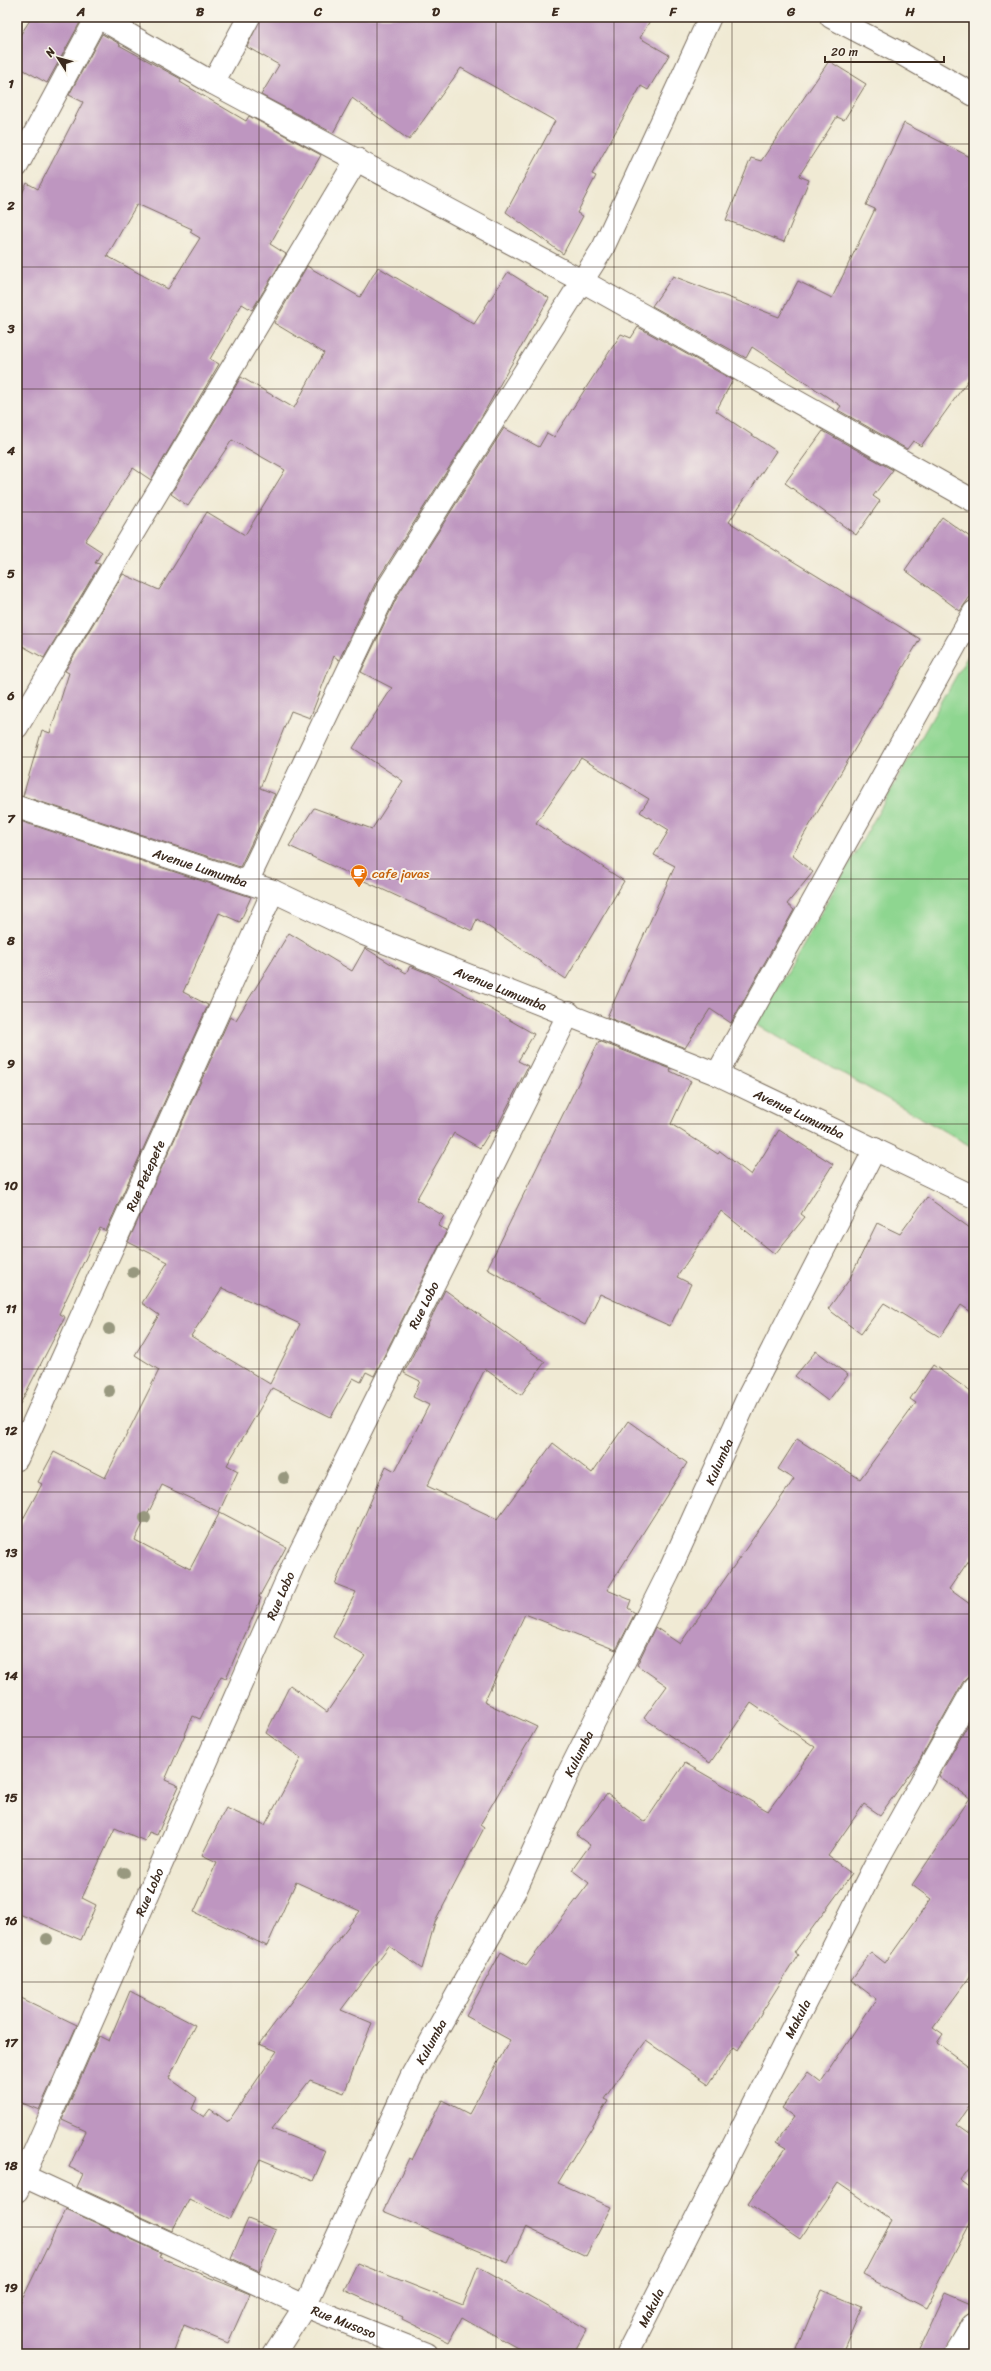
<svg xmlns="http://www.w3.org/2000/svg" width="991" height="2371" viewBox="0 0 991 2371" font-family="Sriracha,sans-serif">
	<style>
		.green { fill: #8ed690; stroke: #648057 }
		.building { fill: #be96c0; fill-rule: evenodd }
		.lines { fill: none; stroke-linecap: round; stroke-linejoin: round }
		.minor-casing { stroke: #7a6d5e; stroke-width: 24 }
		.minor { stroke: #fff; stroke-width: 22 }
		.tree { fill: #98987f }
		.grid { fill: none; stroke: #3b2a1e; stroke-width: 1; stroke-opacity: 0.55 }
		.labels { text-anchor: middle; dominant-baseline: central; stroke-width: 4; stroke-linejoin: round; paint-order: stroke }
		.street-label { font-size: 13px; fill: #3b2a1e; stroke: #f7f3e8 }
		.food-label { font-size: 13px; fill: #c56008; stroke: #f7f3e8; text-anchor: start }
		.neatline { fill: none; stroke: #3b2a1e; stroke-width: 1.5 }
		.grid-label { font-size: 13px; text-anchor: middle; font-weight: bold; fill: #3b2a1e }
	</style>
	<rect width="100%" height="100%" fill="#f7f3e8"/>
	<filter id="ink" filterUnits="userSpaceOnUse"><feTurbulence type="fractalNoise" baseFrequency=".025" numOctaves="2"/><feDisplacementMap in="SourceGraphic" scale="8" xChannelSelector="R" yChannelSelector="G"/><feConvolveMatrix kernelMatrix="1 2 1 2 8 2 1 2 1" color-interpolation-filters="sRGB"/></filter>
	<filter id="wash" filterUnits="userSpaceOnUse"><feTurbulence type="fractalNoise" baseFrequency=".012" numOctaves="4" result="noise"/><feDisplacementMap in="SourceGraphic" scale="16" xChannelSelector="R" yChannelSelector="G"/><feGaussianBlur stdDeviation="0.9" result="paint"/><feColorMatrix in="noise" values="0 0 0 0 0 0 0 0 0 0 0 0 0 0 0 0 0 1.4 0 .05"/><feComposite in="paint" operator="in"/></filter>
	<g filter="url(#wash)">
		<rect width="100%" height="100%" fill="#f0ead4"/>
		<path class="green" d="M 974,645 L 974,1148 L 757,1025 Z"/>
		<g id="blocks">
			<g class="building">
				<path d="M 32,17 L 83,17 L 47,83 L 17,66 L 17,40 Z"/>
				<path d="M 123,17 L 138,17 L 134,23 Z"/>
				<path d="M 261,17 L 652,17 L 640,38 L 669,55 L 648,90 L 641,86 L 592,174 L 596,176 L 577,213 L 583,216 L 563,254 L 506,212 L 555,121 L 461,68 L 409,140 L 352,98 L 333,133 L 261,95 L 279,65 L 247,47 Z"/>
				<path d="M 102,34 L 120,44 L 119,45 L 181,79 L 180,82 L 246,121 L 249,116 L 321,155 L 270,244 L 286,254 L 252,310 L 242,304 L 210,359 L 219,364 L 151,480 L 133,468 L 85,541 L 102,552 L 95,563 L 100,564 L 44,658 L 17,643 L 17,204 L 27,183 L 38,189 L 83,102 L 69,95 ZM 137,204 L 192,229 L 190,232 L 200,238 L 168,289 L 107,256 Z"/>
				<path d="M 829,61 L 866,84 L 844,120 L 837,117 L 799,176 L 809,180 L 784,242 L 726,220 L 751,158 L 761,161 Z"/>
				<path d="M 904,123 L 974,159 L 974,372 L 921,446 L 913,441 L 907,449 L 838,410 L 841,406 L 752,347 L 746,358 L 652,306 L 673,276 L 779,317 L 798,281 L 832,298 L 875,209 L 866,205 Z"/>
				<path d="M 307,266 L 360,297 L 378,267 L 474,324 L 508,272 L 549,298 L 482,416 L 376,582 L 339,660 L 334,656 L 310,718 L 291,711 L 260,788 L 275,794 L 240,867 L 23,796 L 42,730 L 50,733 L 69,673 L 65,671 L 123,574 L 159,590 L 207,512 L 245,535 L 285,470 L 232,440 L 188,506 L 171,494 L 241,377 L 294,408 L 324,353 L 274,323 Z"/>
				<path d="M 638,327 L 733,380 L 716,411 L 776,451 L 729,522 L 920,639 L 792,855 L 813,872 L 787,904 L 794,910 L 731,1023 L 710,1009 L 685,1048 L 607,1017 L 675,866 L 654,855 L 669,830 L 640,812 L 649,799 L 581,758 L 536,823 L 624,881 L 566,979 L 477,919 L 472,931 L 289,846 L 314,808 L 372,829 L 403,781 L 353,748 L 392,688 L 361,672 L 398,595 L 504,428 L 539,447 L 547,433 L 554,437 L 621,334 L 631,338 Z"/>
				<path d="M 823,431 L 893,470 L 873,496 L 880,501 L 856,535 L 785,483 Z"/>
				<path d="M 942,517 L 974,540 L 974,591 L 960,611 L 905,570 Z"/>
				<path d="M 17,820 L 251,897 L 240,922 L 219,913 L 183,992 L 208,1005 L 106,1231 L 100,1228 L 59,1314 L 65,1317 L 17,1410 Z"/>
				<path d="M 289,933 L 352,971 L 365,948 L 406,973 L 410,966 L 430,974 L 534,1034 L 518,1061 L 528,1066 L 495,1131 L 491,1130 L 480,1148 L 454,1133 L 416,1200 L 444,1216 L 438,1226 L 447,1230 L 374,1376 L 366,1372 L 361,1382 L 353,1378 L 331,1417 L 272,1388 L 227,1465 L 238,1471 L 219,1512 L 162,1485 L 135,1540 L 190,1569 L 220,1512 L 286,1547 L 259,1597 L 261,1598 L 226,1678 L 221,1676 L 200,1719 L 193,1716 L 165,1780 L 179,1786 L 157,1835 L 149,1832 L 145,1841 L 115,1828 L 82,1898 L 96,1905 L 81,1940 L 17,1913 L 17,1530 L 42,1484 L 38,1482 L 54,1452 L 105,1478 L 159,1370 L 135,1355 L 159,1315 L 142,1303 L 168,1262 L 128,1242 L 230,1017 L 236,1020 ZM 222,1288 L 300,1324 L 270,1384 L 191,1336 Z"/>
				<path d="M 599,1041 L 671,1069 L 670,1071 L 691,1081 L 671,1124 L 718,1154 L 720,1151 L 751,1175 L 779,1130 L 833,1164 L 801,1214 L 805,1217 L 775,1254 L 721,1211 L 677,1277 L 691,1284 L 670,1326 L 600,1294 L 585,1325 L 487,1269 Z"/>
				<path d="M 927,1197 L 974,1231 L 974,1314 L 961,1305 L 940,1337 L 884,1303 L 861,1334 L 828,1309 L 849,1280 L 877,1223 L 900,1234 Z"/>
				<path d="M 445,1290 L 545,1362 L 521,1395 L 485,1369 L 427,1486 L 497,1519 L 553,1443 L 592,1473 L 628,1421 L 687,1463 L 607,1590 L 631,1600 L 628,1608 L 635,1613 L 616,1650 L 525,1614 L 484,1702 L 537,1727 L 480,1825 L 484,1828 L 435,1922 L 422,1969 L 389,1946 L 341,2010 L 372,2023 L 344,2093 L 310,2080 L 272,2129 L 326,2151 L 313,2181 L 260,2159 L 230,2219 L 189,2199 L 172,2231 L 77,2187 L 83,2174 L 69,2167 L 86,2131 L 62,2120 L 99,2036 L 109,2041 L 130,1991 L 195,2025 L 169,2078 L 197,2098 L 192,2109 L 204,2117 L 210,2109 L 228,2122 L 277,2051 L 259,2044 L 360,1911 L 296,1882 L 267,1946 L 194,1912 L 217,1862 L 202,1855 L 226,1808 L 265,1825 L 301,1758 L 266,1733 L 290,1685 L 327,1712 L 365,1656 L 333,1637 L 356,1592 L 335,1584 L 386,1466 L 395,1471 L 429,1405 L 413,1397 L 420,1381 L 404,1373 Z"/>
				<path d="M 816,1351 L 848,1375 L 828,1401 L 795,1376 Z"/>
				<path d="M 933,1365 L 974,1394 L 974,1553 L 949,1589 L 974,1607 L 974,1676 L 968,1677 L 963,1682 L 919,1761 L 880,1815 L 864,1804 L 828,1856 L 852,1874 L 794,1953 L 798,1955 L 738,2050 L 734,2047 L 709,2084 L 646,2041 L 604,2099 L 608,2101 L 558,2183 L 611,2207 L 586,2256 L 526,2227 L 508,2263 L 383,2211 L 409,2158 L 412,2160 L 442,2100 L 469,2114 L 510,2040 L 466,2016 L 501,1952 L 526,1966 L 589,1883 L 572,1870 L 590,1845 L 576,1835 L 607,1794 L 645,1822 L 685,1763 L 768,1811 L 815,1747 L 751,1703 L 710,1763 L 644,1718 L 667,1686 L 637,1665 L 655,1627 L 680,1644 L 794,1479 L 778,1469 L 797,1439 L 860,1479 L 916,1403 L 910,1399 Z"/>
				<path d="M 974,1714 L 974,1971 L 933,2027 L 943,2034 L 937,2043 L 974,2070 L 974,2100 L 957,2124 L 974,2136 L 974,2161 L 960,2180 L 974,2190 L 974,2216 L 926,2308 L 863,2275 L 892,2220 L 838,2183 L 800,2239 L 748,2204 L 786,2148 L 776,2142 L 794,2117 L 782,2108 L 808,2072 L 821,2082 L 876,1999 L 851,1980 L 871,1952 L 885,1963 L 931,1899 L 912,1885 L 970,1798 L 939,1776 Z"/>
				<path d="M 17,1996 L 77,2025 L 39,2110 L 17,2101 Z"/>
				<path d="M 66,2209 L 161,2253 L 159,2257 L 250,2294 L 228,2343 L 184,2325 L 173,2354 L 17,2354 L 17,2310 Z"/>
				<path d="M 248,2219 L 276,2230 L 259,2271 L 231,2258 Z"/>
				<path d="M 357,2263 L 463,2305 L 478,2267 L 587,2329 L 573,2354 L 528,2354 L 462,2317 L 449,2342 L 402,2319 L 403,2317 L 344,2290 Z"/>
				<path d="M 822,2290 L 862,2307 L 842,2354 L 795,2354 Z"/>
				<path d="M 946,2292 L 974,2304 L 971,2312 L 963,2318 L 944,2354 L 917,2354 Z"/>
			</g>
		</g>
	</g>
	<g filter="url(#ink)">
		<use href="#blocks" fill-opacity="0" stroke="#7a6d5e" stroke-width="1"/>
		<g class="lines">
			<g class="minor-casing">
				<g id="minor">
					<path d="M 98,17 L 213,83 L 582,281 L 974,501"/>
					<path d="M 831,17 L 900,53 L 974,95"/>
					<path d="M 213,83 L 249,17"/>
					<path d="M 17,166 L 97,17"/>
					<path d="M 17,727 L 357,159"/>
					<path id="s1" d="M 17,807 L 273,891 L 364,934 L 717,1074 L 974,1197"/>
					<path d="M 247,882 L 387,589 L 603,248 L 710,17"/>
					<path d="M 717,1074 L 974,612"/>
					<path id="s2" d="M 17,1459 L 273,891"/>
					<path id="s3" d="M 17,2173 L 305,2306 L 426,2354"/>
					<path id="s4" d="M 17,2191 L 293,1566 L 569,1013"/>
					<path id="s5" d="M 274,2354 L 305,2306 L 412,2075 L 516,1889 L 568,1774 L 668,1574 L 747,1399 L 875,1149"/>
					<path id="s6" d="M 627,2354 L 878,1859 L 974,1688"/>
					<path d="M 956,2354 L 974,2324"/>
				</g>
			</g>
			<use href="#minor" class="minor"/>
		</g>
		<g class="tree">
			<circle cx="133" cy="1272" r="6"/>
			<circle cx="109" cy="1329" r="6"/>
			<circle cx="109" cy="1391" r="6"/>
			<circle cx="284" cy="1478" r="6"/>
			<circle cx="145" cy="1518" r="6"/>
			<circle cx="124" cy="1873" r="6"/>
			<circle cx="47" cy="1939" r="6"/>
		</g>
	</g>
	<path class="grid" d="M 140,17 L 140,2354M 259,17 L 259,2354M 377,17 L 377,2354M 496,17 L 496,2354M 614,17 L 614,2354M 732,17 L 732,2354M 851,17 L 851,2354M 17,144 L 974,144M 17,267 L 974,267M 17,389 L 974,389M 17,512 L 974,512M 17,634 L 974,634M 17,757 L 974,757M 17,879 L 974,879M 17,1002 L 974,1002M 17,1124 L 974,1124M 17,1247 L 974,1247M 17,1369 L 974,1369M 17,1492 L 974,1492M 17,1614 L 974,1614M 17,1737 L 974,1737M 17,1859 L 974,1859M 17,1982 L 974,1982M 17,2104 L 974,2104M 17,2227 L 974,2227"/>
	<defs>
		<g id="cafe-pin" transform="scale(0.9)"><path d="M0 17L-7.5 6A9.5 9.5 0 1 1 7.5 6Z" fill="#e8710a" stroke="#f7f3e8"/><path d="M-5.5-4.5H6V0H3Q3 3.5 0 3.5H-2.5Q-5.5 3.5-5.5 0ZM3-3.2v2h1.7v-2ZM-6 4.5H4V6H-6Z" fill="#fff"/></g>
	</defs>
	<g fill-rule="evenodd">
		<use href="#cafe-pin" x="359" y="873"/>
	</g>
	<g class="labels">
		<g class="street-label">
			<text stroke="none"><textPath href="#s1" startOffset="193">Avenue Lumumba</textPath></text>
			<text stroke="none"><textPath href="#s1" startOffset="517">Avenue Lumumba</textPath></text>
			<text stroke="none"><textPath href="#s1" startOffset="841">Avenue Lumumba</textPath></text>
			<text stroke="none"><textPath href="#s2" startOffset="311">Rue Petepete</textPath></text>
			<text stroke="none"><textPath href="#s4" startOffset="975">Rue Lobo</textPath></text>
			<text stroke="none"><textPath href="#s5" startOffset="998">Kulumba</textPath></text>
			<text stroke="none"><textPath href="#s4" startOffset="651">Rue Lobo</textPath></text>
			<text stroke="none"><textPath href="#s5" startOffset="674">Kulumba</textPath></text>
			<text stroke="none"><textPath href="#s4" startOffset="327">Rue Lobo</textPath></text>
			<text stroke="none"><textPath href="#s6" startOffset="376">Makula</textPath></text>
			<text stroke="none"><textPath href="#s5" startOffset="350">Kulumba</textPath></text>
			<text stroke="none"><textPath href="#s6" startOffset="52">Makula</textPath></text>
			<text stroke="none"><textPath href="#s3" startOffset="359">Rue Musoso</textPath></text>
		</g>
		<g class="food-label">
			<text x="372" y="873">cafe javas</text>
		</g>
	</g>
	<rect width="991" height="2371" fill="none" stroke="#f7f3e8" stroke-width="44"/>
	<g transform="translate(58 58) rotate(306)" stroke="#f7f3e8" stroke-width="3" paint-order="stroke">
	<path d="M0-3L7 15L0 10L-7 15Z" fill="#3b2a1e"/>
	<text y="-6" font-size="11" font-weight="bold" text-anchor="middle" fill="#3b2a1e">N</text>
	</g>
	<path d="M825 56v6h119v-6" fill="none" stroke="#3b2a1e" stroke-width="2"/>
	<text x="831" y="56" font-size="12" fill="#3b2a1e" stroke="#f7f3e8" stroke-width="3" paint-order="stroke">20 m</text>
	<rect x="22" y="22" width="947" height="2327" class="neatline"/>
	<g class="grid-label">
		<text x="81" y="16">A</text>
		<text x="200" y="16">B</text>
		<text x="318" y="16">C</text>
		<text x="436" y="16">D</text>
		<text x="555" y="16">E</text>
		<text x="673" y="16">F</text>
		<text x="791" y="16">G</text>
		<text x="910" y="16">H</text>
		<text x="11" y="88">1</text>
		<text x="11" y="210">2</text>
		<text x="11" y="333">3</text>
		<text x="11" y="455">4</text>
		<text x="11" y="578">5</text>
		<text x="11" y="700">6</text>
		<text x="11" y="823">7</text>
		<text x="11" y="945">8</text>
		<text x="11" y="1068">9</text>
		<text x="11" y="1190">10</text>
		<text x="11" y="1313">11</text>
		<text x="11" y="1435">12</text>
		<text x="11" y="1557">13</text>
		<text x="11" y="1680">14</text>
		<text x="11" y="1802">15</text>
		<text x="11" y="1925">16</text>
		<text x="11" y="2047">17</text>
		<text x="11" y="2170">18</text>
		<text x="11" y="2292">19</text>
	</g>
</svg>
